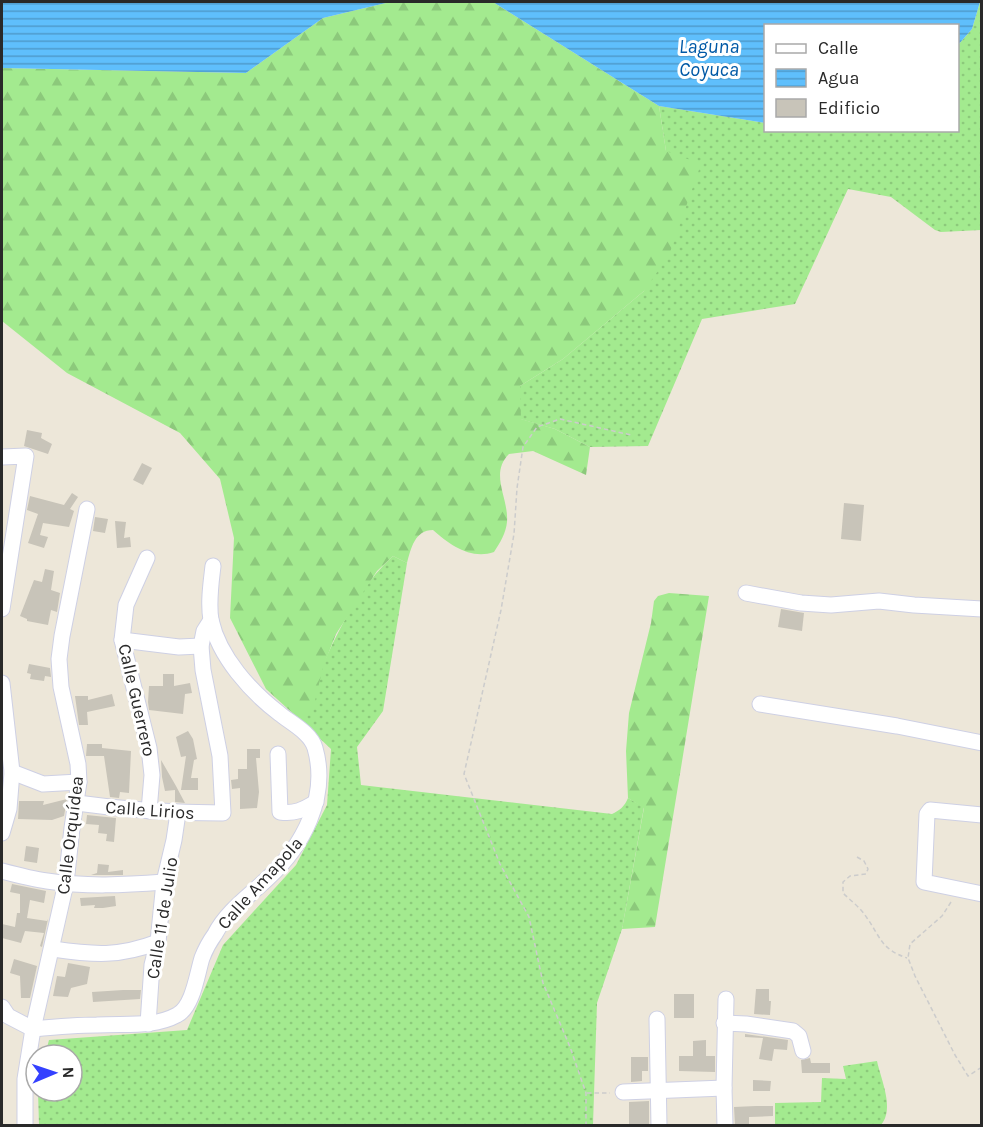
<svg xmlns="http://www.w3.org/2000/svg" width="983" height="1127" viewBox="0 0 983 1127" font-family="Karla,sans-serif">
	<style>
		.grass { fill: url(#grass-dots) }
		.forest { fill: url(#forest-firs) }
		.water { fill: url(#water-rules) }
		.building { fill: #c8c4b9 }
		.lines { fill: none; stroke-linecap: round; stroke-linejoin: round }
		.minor-casing { stroke: #ced0e4; stroke-width: 17 }
		.path { stroke: #ccc; stroke-width: 1.5; stroke-dasharray: 4.5 3; stroke-linecap: butt }
		.minor { stroke: #fff; stroke-width: 15 }
		.labels { text-anchor: middle; dominant-baseline: central; stroke-width: 6; stroke-linejoin: round; paint-order: stroke }
		.street-label { font-size: 18px; fill: #292929; stroke: #fff }
		.water-label { font-size: 20px; font-style: italic; fill: #0059a6; stroke: #fff }
	</style>
	<defs>
		<pattern id="grass-dots" width="8" height="8" patternUnits="userSpaceOnUse" patternTransform="scale(1.5)"><rect width="8" height="8" fill="#a3ea8f"/><path d="M2 2h.1M6 6h.1" fill="none" stroke="#8cc97b" stroke-width="1.8" stroke-linecap="round"/></pattern>
		<pattern id="forest-firs" width="22" height="20" patternUnits="userSpaceOnUse" patternTransform="scale(1.5)"><rect width="22" height="20" fill="#a3ea8f"/><path d="M5 1l3.5 6h-7zM16 11l3.5 6h-7z" fill="#8cc97b"/></pattern>
		<pattern id="water-rules" width="6" height="5" patternUnits="userSpaceOnUse" patternTransform="scale(1.5)"><rect width="6" height="5" fill="#5fbffc"/><path d="M0 2.5h6" fill="none" stroke="#4e9bcc"/></pattern>
	</defs>
	<rect width="100%" height="100%" fill="#ede7d9"/>
	<g class="grass">
		<path d="M 980,2 L 981,2 L 981,230 L 941,232 L 935,230 L 891,197 L 848,189 L 795,304 L 702,319 L 648,446 L 590,447 L 555,429 L 520,419 L 520,386 L 563,359 L 644,291 L 666,151 L 659,106 L 765,123 L 766,130 L 958,130 L 958,45 L 972,29 Z"/>
		<path d="M 393,556 L 407,563 L 383,711 L 357,747 L 361,785 L 612,814 C 619,811 625,806 628,798 L 644,807 L 622,929 L 597,1003 L 593,1125 L 39,1125 L 38,1091 L 72,1091 L 72,1055 L 45,1055 L 49,1040 L 187,1030 L 223,945 L 296,865 L 327,805 L 331,749 L 299,719 C 325,663 346,599 393,556 Z"/>
		<path d="M 877,1061 C 881,1080 895,1109 881,1125 L 775,1125 L 775,1103 L 821,1102 L 822,1078 L 846,1079 L 843,1066 Z"/>
	</g>
	<g class="forest">
		<path d="M 390,2 L 493,2 L 659,106 L 666,151 L 701,164 L 669,255 L 644,291 L 563,359 L 520,386 L 521,419 L 555,429 L 590,447 L 586,475 L 533,451 L 509,454 C 489,474 509,498 507,522 C 506,533 500,543 494,552 C 471,560 450,545 433,530 C 415,530 411,548 407,563 L 393,556 L 377,571 L 336,634 L 323,667 L 314,705 L 299,719 L 266,689 L 230,618 L 234,538 L 220,479 L 180,433 L 67,373 L 2,321 L 2,68 L 246,73 L 323,18 Z"/>
		<path d="M 669,593 L 709,596 L 655,927 L 622,929 L 644,808 L 628,798 L 626,751 L 629,713 L 651,623 L 654,601 L 658,596 Z"/>
	</g>
	<g class="water">
		<path d="M 2,2 L 390,2 L 323,18 L 246,73 L 2,68 Z"/>
		<path d="M 493,2 L 980,2 L 972,29 L 958,45 L 958,26 L 766,26 L 765,123 L 659,106 Z"/>
	</g>
	<g class="building">
		<path d="M 27,430 L 42,433 L 41,438 L 52,444 L 48,454 L 24,446 Z"/>
		<path d="M 142,463 L 152,468 L 143,485 L 133,480 Z"/>
		<path d="M 72,493 L 78,497 L 70,509 L 74,511 L 69,527 L 43,523 L 40,535 L 48,537 L 44,548 L 28,543 L 38,514 L 27,510 L 30,496 L 64,505 Z"/>
		<path d="M 844,503 L 864,505 L 861,541 L 841,539 Z"/>
		<path d="M 95,517 L 108,519 L 105,533 L 93,531 Z"/>
		<path d="M 115,521 L 126,522 L 124,538 L 130,537 L 131,547 L 117,548 Z"/>
		<path d="M 45,569 L 54,571 L 51,590 L 60,593 L 57,612 L 51,610 L 48,625 L 27,621 L 27,619 L 20,616 L 34,580 L 42,582 Z"/>
		<path d="M 781,609 L 804,613 L 802,631 L 778,627 Z"/>
		<path d="M 29,664 L 50,668 L 51,677 L 45,676 L 44,681 L 30,679 L 31,674 L 27,673 Z"/>
		<path d="M 163,674 L 174,674 L 174,686 L 190,683 L 192,693 L 185,694 L 183,714 L 149,710 L 148,702 L 149,686 L 163,686 Z"/>
		<path d="M 112,694 L 115,706 L 87,712 L 88,725 L 79,725 L 75,696 L 88,696 L 88,700 Z"/>
		<path d="M 188,731 L 193,739 L 197,759 L 194,760 L 191,778 L 198,778 L 198,790 L 181,790 L 186,756 L 181,757 L 176,737 Z"/>
		<path d="M 87,744 L 102,744 L 102,748 L 131,751 L 129,793 L 120,792 L 119,798 L 110,797 L 104,756 L 86,756 Z"/>
		<path d="M 247,749 L 260,749 L 260,758 L 256,758 L 259,792 L 257,808 L 240,809 L 240,788 L 232,789 L 231,780 L 238,779 L 238,769 L 247,769 Z"/>
		<path d="M 161,760 L 176,786 L 185,803 L 175,802 L 175,790 L 165,791 L 162,777 Z"/>
		<path d="M 67,799 L 64,816 L 52,820 L 18,819 L 19,801 L 44,801 L 43,805 Z"/>
		<path d="M 87,815 L 116,818 L 114,842 L 106,841 L 107,834 L 98,833 L 99,825 L 86,824 Z"/>
		<path d="M 26,846 L 39,848 L 37,863 L 24,861 Z"/>
		<path d="M 98,864 L 109,865 L 108,872 L 123,870 L 123,875 L 91,875 L 97,873 Z"/>
		<path d="M 12,884 L 46,891 L 44,903 L 30,900 L 27,918 L 47,921 L 48,919 L 42,947 L 40,946 L 44,933 L 25,931 L 21,943 L 2,938 L 2,924 L 15,927 L 17,913 L 20,913 L 20,894 L 10,892 Z"/>
		<path d="M 115,896 L 116,906 L 103,908 L 94,908 L 95,905 L 81,906 L 80,898 Z"/>
		<path d="M 14,959 L 37,966 L 30,998 L 21,998 L 20,976 L 10,973 Z"/>
		<path d="M 68,963 L 90,967 L 87,984 L 71,988 L 68,997 L 53,996 L 57,976 L 65,977 Z"/>
		<path d="M 756,989 L 769,989 L 769,1001 L 771,1001 L 770,1015 L 754,1014 Z"/>
		<path d="M 123,990 L 141,990 L 140,999 L 93,1002 L 92,992 Z"/>
		<rect x="674" y="994" width="20" height="24"/>
		<path d="M 745,1034 L 788,1040 L 787,1050 L 774,1049 L 772,1061 L 759,1059 L 763,1038 L 745,1037 Z"/>
		<path d="M 706,1040 L 706,1056 L 715,1056 L 715,1072 L 679,1071 L 679,1056 L 693,1056 L 693,1041 Z"/>
		<path d="M 631,1057 L 648,1057 L 648,1071 L 642,1071 L 642,1081 L 631,1082 Z"/>
		<path d="M 810,1058 L 811,1063 L 830,1063 L 830,1073 L 802,1073 L 801,1060 Z"/>
		<path d="M 753,1080 L 771,1081 L 770,1091 L 753,1091 Z"/>
		<path d="M 649,1101 L 649,1125 L 629,1125 L 629,1102 Z"/>
		<path d="M 756,1106 L 773,1106 L 773,1116 L 749,1117 L 749,1125 L 735,1125 L 734,1107 Z"/>
	</g>
	<g class="lines">
		<g class="minor-casing">
			<g id="minor">
				<path d="M 2,457 L 26,456 L 2,609"/>
				<path d="M 147,558 L 126,605 L 122,640 L 149,748 L 152,775 L 149,811"/>
				<path d="M 746,593 L 801,603 L 831,605 L 879,601 L 914,605 L 982,609"/>
				<path d="M 122,640 L 179,647 L 201,646"/>
				<path d="M 2,683 L 12,772 L 9,809 L 2,833"/>
				<path d="M 760,704 L 897,726 L 982,743"/>
				<path d="M 278,754 L 280,812 C 295,814 303,810 316,802"/>
				<path d="M 12,772 L 43,784 L 79,782"/>
				<path d="M 77,803 C 126,810 174,813 223,813 L 220,756 L 203,670 L 201,646 L 204,631 L 211,620"/>
				<path d="M 982,815 L 930,810 L 927,814 L 924,882 L 982,894"/>
				<path d="M 2,871 C 17,875 32,879 47,881 C 86,887 125,885 164,882"/>
				<path d="M 53,949 C 94,955 119,957 158,942"/>
				<path d="M 2,1007 L 8,1016 L 33,1029"/>
				<path d="M 657,1019 L 659,1126"/>
				<path d="M 724,1023 L 746,1024 L 793,1031 L 799,1036 L 803,1051"/>
				<path d="M 148,1024 L 152,965 L 158,942 L 164,882 L 174,840 L 178,813"/>
				<path d="M 33,1029 C 54,1027 76,1025 97,1025 C 124,1023 153,1028 177,1015 C 193,1007 197,974 202,958 C 205,950 210,941 215,934 C 227,911 249,896 268,878 C 303,846 329,797 315,748 C 311,733 291,723 280,714 C 251,692 219,657 211,620 C 208,603 211,583 213,566"/>
				<path d="M 623,1092 L 724,1088"/>
				<path d="M 25,1126 L 25,1079 L 33,1029 L 66,883 L 72,828 L 79,782 L 78,764 L 61,687 L 59,659 L 62,636 L 87,509"/>
				<path d="M 725,1126 L 724,1088 L 726,999"/>
			</g>
		</g>
		<g class="path">
			<path d="M 857,857 L 864,861 L 868,869 L 866,874 L 850,876 L 843,882 L 843,893 C 851,901 861,908 867,918 C 881,938 881,949 907,958"/>
			<path d="M 951,902 L 942,916 L 910,944 L 908,958 L 915,976 L 955,1055 L 968,1076 L 982,1067"/>
			<path d="M 587,1093 L 610,1093"/>
			<path d="M 586,1126 L 586,1093 L 570,1047 L 543,983 L 529,917 L 500,864 L 464,774 L 501,610 L 514,534 L 517,488 L 523,447 L 537,427 L 560,419 L 631,435"/>
		</g>
		<use href="#minor" class="minor"/>
	</g>
	<g class="labels">
		<g class="street-label">
			<text transform="translate(137 700) rotate(77)">Calle Guerrero</text>
			<text transform="translate(150 810) rotate(4)">Calle Lirios</text>
			<text transform="translate(70 835) rotate(-83)">Calle Orquídea</text>
			<text transform="translate(260 883) rotate(-48)">Calle Amapola</text>
			<text transform="translate(162 918) rotate(-81)">Calle 11 de Julio</text>
		</g>
		<g class="water-label">
			<text x="709" y="46">Laguna<tspan x="709" dy="23">Coyuca</tspan></text>
		</g>
	</g>
	<rect width="983" height="1127" fill="none" stroke="#292929" stroke-width="6"/>
	<rect x="764" y="24" width="195" height="108" fill="#ffffff" stroke="#a9a9a9" stroke-width="1.5"/>
	<rect x="776" y="44" width="30" height="9" fill="#ffffff" stroke="#a9a9a9" stroke-width="1.5"/>
	<text x="818" y="54" font-size="18" fill="#292929">Calle</text>
	<rect x="776" y="69" width="30" height="18" fill="url(#water-rules)" stroke="#a9a9a9" stroke-width="1.5"/>
	<text x="818" y="84" font-size="18" fill="#292929">Agua</text>
	<rect x="776" y="99" width="30" height="18" fill="#c8c4b9" stroke="#a9a9a9" stroke-width="1.5"/>
	<text x="818" y="114" font-size="18" fill="#292929">Edificio</text>
	<g transform="translate(54 1073) rotate(88)"><circle r="28" fill="#ffffff" stroke="#a9a9a9" stroke-width="1.5"/>
	<path d="M0-4.5L10 22L0 15L-10 22Z" fill="#3441ff"/>
	<text y="-9" font-size="16" font-weight="bold" text-anchor="middle" fill="#292929">N</text>
	</g>
</svg>
